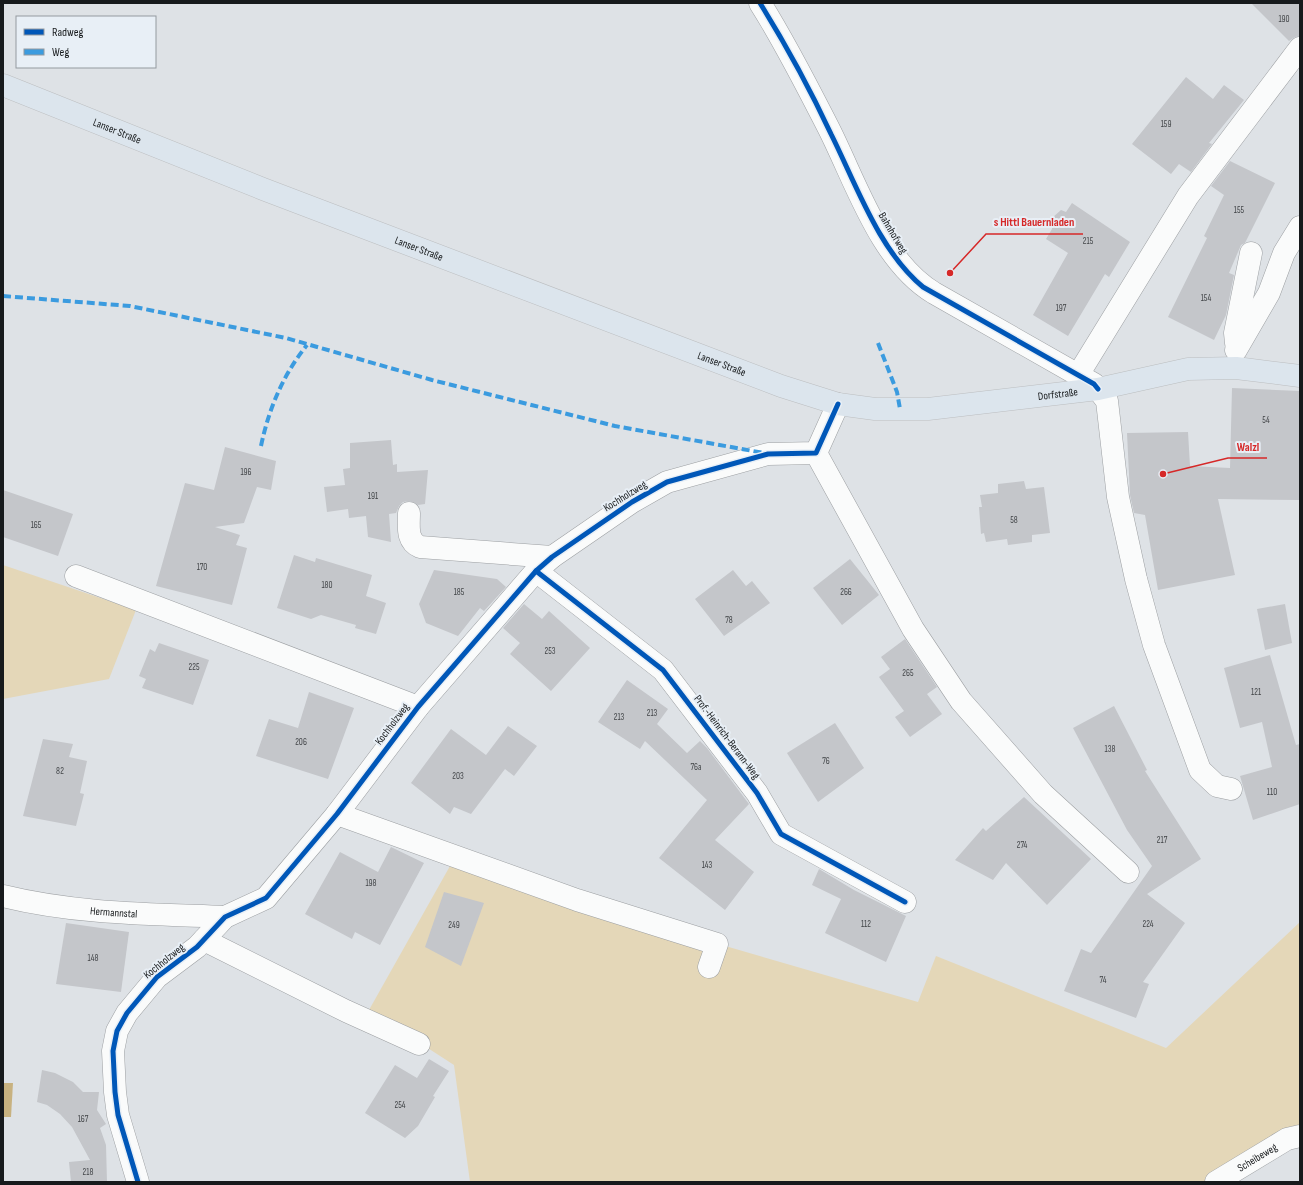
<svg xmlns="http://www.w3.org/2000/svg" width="1303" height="1185" viewBox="0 0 1303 1185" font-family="'Sofia Sans Condensed',sans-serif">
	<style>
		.green { fill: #e4d7b8 }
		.water { fill: #c8b280 }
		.building { fill: #c4c6ca }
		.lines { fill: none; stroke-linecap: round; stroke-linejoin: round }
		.minor-casing { stroke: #9c9fa2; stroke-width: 23 }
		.major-casing { stroke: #bcbec0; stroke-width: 23 }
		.minor { stroke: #fafbfb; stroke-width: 22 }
		.major { stroke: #dce5ed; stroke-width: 22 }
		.quiet { stroke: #3b9bdf; stroke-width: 4; stroke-dasharray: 8 4; stroke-linecap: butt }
		.cycleway-casing { stroke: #e8eff6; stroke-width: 8 }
		.cycleway { stroke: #0057b8; stroke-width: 5 }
		.labels { text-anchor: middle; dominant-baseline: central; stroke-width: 4; stroke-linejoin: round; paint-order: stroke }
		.number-label { font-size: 9px; fill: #424548 }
		.street-label { font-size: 11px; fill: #171a1c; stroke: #e8eff6 }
		.leader { fill: none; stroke: #d62828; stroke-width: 1.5 }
		.callout-dot { fill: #d62828; stroke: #e8eff6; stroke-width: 1.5 }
		.callout-label { font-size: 12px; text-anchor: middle; font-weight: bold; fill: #d62828; stroke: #e8eff6; stroke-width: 4; stroke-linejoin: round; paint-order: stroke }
	</style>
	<rect width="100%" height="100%" fill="#dee2e6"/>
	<g class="green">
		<path d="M 3,565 L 136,610 L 109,679 L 3,699 Z"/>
		<path d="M 450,866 L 918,1002 L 936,956 L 1166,1048 L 1300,922 L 1300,1126 L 1207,1182 L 470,1182 L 454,1065 L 369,1010 Z"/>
	</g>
	<path class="water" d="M 3,1083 L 13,1083 L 11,1117 L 3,1117 Z"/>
	<g class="building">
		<path d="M 1251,3 L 1300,3 L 1300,36 L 1295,37 L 1289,41 Z"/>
		<path d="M 1186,77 L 1213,99 L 1224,85 L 1244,100 L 1209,143 L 1212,144 L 1191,172 L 1179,164 L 1171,174 L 1132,144 Z"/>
		<path d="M 1230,161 L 1275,183 L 1245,243 L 1241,245 L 1229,273 L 1234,275 L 1226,315 L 1214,340 L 1168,317 L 1207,238 L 1204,236 L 1224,195 L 1211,186 Z"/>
		<path d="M 1072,203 L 1130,242 L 1109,277 L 1105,274 L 1068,336 L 1033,315 L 1068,253 L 1046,239 L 1052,229 L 1052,218 L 1061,210 L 1066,212 Z"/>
		<path d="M 1232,388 L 1300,391 L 1300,500 L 1218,499 L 1235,575 L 1158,590 L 1145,515 L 1134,513 L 1130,495 L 1127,433 L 1188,432 L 1190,466 L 1230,468 Z"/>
		<path d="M 391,440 L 393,465 L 397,464 L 397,472 L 428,470 L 425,504 L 418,505 L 410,501 L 403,502 L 399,506 L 396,513 L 389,514 L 391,542 L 368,537 L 366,516 L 349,518 L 348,509 L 327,512 L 324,487 L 345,485 L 343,469 L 350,468 L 350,443 Z"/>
		<path d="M 225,447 L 276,461 L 271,490 L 257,487 L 244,523 L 215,527 L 240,535 L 236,545 L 247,548 L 232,605 L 156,586 L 185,483 L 214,490 Z"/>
		<path d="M 1024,481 L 1026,489 L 1044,487 L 1050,533 L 1032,535 L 1032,542 L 1008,545 L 1007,539 L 986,542 L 984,533 L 981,534 L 979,507 L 982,507 L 980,495 L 998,493 L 998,484 Z"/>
		<path d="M 3,490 L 73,514 L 58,556 L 3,537 Z"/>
		<path d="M 294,555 L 315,562 L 316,558 L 372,575 L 366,596 L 386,603 L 376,634 L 355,628 L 356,625 L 321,615 L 311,619 L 277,608 Z"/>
		<path d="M 850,559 L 879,595 L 842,625 L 813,588 Z"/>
		<path d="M 434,570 L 497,579 L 506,587 L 484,611 L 480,608 L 458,636 L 426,623 L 419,604 Z"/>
		<path d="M 733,570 L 746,586 L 752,581 L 770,603 L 724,636 L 695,599 Z"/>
		<path d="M 524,604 L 542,619 L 549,611 L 590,648 L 551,691 L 510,654 L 520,643 L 503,628 Z"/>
		<path d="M 1285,604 L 1292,643 L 1265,650 L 1257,609 Z"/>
		<path d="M 905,639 L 937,687 L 927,694 L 942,714 L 910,737 L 895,717 L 904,711 L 879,677 L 890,669 L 881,657 Z"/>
		<path d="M 159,643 L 209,660 L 193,705 L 142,688 L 146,679 L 139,676 L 150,649 L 155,652 Z"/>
		<path d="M 1270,655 L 1296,745 L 1300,744 L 1300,804 L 1253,820 L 1240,776 L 1272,767 L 1262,722 L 1240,728 L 1224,668 Z"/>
		<path d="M 627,680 L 668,709 L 657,724 L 687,753 L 700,741 L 707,748 L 749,804 L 715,840 L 754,872 L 725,910 L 659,858 L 707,800 L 645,741 L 640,749 L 598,722 Z"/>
		<path d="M 309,692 L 354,708 L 328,779 L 256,756 L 269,719 L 298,728 Z"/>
		<path d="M 1114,706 L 1147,770 L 1145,771 L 1201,859 L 1147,894 L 1185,923 L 1143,982 L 1149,984 L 1136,1018 L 1064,991 L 1081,949 L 1091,953 L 1152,866 L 1127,830 L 1073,728 Z"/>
		<path d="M 835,723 L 864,768 L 818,802 L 787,753 Z"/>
		<path d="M 508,726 L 537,746 L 514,776 L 505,769 L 471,814 L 454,807 L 450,814 L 411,783 L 451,729 L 486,755 Z"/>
		<path d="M 43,739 L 73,744 L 69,757 L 87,761 L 80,793 L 84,794 L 76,826 L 23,816 Z"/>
		<path d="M 1024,797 L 1091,859 L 1047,905 L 1006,863 L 993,880 L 955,860 L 983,828 L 986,831 Z"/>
		<path d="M 391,847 L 424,863 L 380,945 L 355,932 L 352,939 L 305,914 L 340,852 L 378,872 Z"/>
		<path d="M 819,869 L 854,890 L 906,916 L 886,962 L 825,933 L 841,899 L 812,885 Z"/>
		<path d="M 444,892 L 484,903 L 461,966 L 425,947 Z"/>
		<path d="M 66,923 L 129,932 L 121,992 L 56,984 Z"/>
		<path d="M 429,1059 L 449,1071 L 433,1096 L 435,1097 L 418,1126 L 405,1138 L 365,1113 L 395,1065 L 417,1078 Z"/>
		<path d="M 42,1070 L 55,1073 L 73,1082 L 83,1092 L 99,1092 L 97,1110 L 106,1124 L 100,1128 L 106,1145 L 107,1182 L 71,1182 L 69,1162 L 90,1160 L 72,1127 L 60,1114 L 47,1105 L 37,1102 Z"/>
	</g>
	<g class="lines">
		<g class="minor-casing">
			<g id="minor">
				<path d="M 760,3 C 786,44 808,88 830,131 C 857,185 881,261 934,293 L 1094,384 L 1107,401 L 1118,497 L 1136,579 L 1154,645 L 1200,770 L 1217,786 L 1231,789"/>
				<path d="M 1236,343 L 1235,333 L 1251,253"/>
				<path d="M 1236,350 L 1269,293 L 1284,253 L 1300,227"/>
				<path d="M 1078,375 L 1188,196 L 1300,48"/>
				<path d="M 816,453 L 913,629 L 961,701 L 1043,794 L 1128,872"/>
				<path d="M 409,513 C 409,526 406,541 420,547 L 552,557"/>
				<path d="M 536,571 L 663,670 L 757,793 L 781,834 L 905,902"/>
				<path d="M 76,576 L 418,707"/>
				<path d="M 337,814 L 577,900 L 717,944 L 709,967"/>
				<path id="s1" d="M 3,896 C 76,914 150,914 225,917"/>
				<path d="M 204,940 L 346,1011 L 419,1044"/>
				<path d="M 138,1182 L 118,1115 L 115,1092 L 113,1051 L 117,1031 L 127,1013 L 157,977 L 197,947 L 225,917 L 266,898 L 337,814 L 418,707 L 536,571 L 552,557 L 632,502 L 667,482 L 768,454 L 816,453 L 838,404"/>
				<path id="s2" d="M 1216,1182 L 1287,1139 L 1300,1136"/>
			</g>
		</g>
		<g class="major-casing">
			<g id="major">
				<path id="s3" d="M 3,85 L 263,189 L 781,386 L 838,404 L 875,409 L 928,409 L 1098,389 L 1188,369 L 1236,368 L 1300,376"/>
			</g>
		</g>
		<use href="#minor" class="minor"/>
		<use href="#major" class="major"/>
		<g class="quiet">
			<path d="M 3,296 L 130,306 L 286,338 L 432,380 L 615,426 L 764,453"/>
			<path d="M 878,343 L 897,392 L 900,409"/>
			<path d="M 261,446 C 269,408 283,375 307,345"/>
		</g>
		<g class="cycleway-casing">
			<g id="cycleway">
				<path d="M 760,3 C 786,45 810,89 831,134 C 856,184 879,251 923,287 L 1094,384 L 1098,389"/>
				<path d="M 536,571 L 663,670 L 757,793 L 781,834 L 905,902"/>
				<path d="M 138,1182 L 118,1115 L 115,1092 L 113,1051 L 117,1031 L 127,1013 L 157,977 L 197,947 L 225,917 L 266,898 L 337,814 L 418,707 L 536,571 L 552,557 L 632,502 L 667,482 L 768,454 L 816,453 L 838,404"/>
			</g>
		</g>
		<use href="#cycleway" class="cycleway"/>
	</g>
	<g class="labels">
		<g class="number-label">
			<text x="1284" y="19">190</text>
			<text x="1166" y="124">159</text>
			<text x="1239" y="210">155</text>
			<text x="1088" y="241">215</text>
			<text x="1206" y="298">154</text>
			<text x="1061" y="308">197</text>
			<text x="1266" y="420">54</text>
			<text x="246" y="472">196</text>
			<text x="373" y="496">191</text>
			<text x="1014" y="520">58</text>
			<text x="36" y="525">165</text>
			<text x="202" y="567">170</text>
			<text x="327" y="585">180</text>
			<text x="459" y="592">185</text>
			<text x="846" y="592">266</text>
			<text x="729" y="620">78</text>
			<text x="550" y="651">253</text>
			<text x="194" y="667">225</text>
			<text x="908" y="673">265</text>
			<text x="1256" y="692">121</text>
			<text x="652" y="713">213</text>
			<text x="619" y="717">213</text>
			<text x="301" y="742">206</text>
			<text x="1110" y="749">138</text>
			<text x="826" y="761">76</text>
			<text x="696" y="767">76a</text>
			<text x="60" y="771">82</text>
			<text x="458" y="776">203</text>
			<text x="1272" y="792">110</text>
			<text x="1162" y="840">217</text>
			<text x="1022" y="845">274</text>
			<text x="707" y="865">143</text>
			<text x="371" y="883">198</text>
			<text x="866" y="924">112</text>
			<text x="1148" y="924">224</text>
			<text x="454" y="925">249</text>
			<text x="93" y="958">148</text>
			<text x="1103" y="980">74</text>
			<text x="400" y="1105">254</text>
			<text x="83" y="1119">167</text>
			<text x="88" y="1172">218</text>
		</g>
		<g class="street-label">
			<text stroke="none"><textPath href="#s3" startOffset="123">Lanser Straße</textPath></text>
			<text transform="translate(893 233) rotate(59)">Bahnhofweg</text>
			<text stroke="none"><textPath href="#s3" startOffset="447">Lanser Straße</textPath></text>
			<text stroke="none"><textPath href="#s3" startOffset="771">Lanser Straße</textPath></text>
			<text stroke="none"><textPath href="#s3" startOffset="1115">Dorfstraße</textPath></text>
			<text transform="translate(625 496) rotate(-32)">Kochholzweg</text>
			<text transform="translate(392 724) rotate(-53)">Kochholzweg</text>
			<text transform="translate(727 737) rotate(53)">Prof.-Heinrich-Berann-Weg</text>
			<text stroke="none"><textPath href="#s1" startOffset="112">Hermannstal</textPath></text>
			<text transform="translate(164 961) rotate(-39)">Kochholzweg</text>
			<text stroke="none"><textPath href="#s2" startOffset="48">Scheibeweg</textPath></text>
		</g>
	</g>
	<path class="leader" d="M950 273L986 234H1083M1163 474L1228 458H1267"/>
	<g class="callout-dot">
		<circle cx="950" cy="273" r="4"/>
		<circle cx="1163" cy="474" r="4"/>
	</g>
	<g class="callout-label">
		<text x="1034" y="226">s Hittl Bauernladen</text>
		<text x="1248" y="451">Walzl</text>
	</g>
	<rect width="1303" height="1185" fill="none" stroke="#171a1c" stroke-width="8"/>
	<rect x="16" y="16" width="140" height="52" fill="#e8eff6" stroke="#949a9f"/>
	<rect x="24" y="29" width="20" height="6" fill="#0057b8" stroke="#949a9f"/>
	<text x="52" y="36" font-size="12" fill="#171a1c">Radweg</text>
	<rect x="24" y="49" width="20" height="6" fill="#3b9bdf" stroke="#949a9f"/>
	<text x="52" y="56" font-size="12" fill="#171a1c">Weg</text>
</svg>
